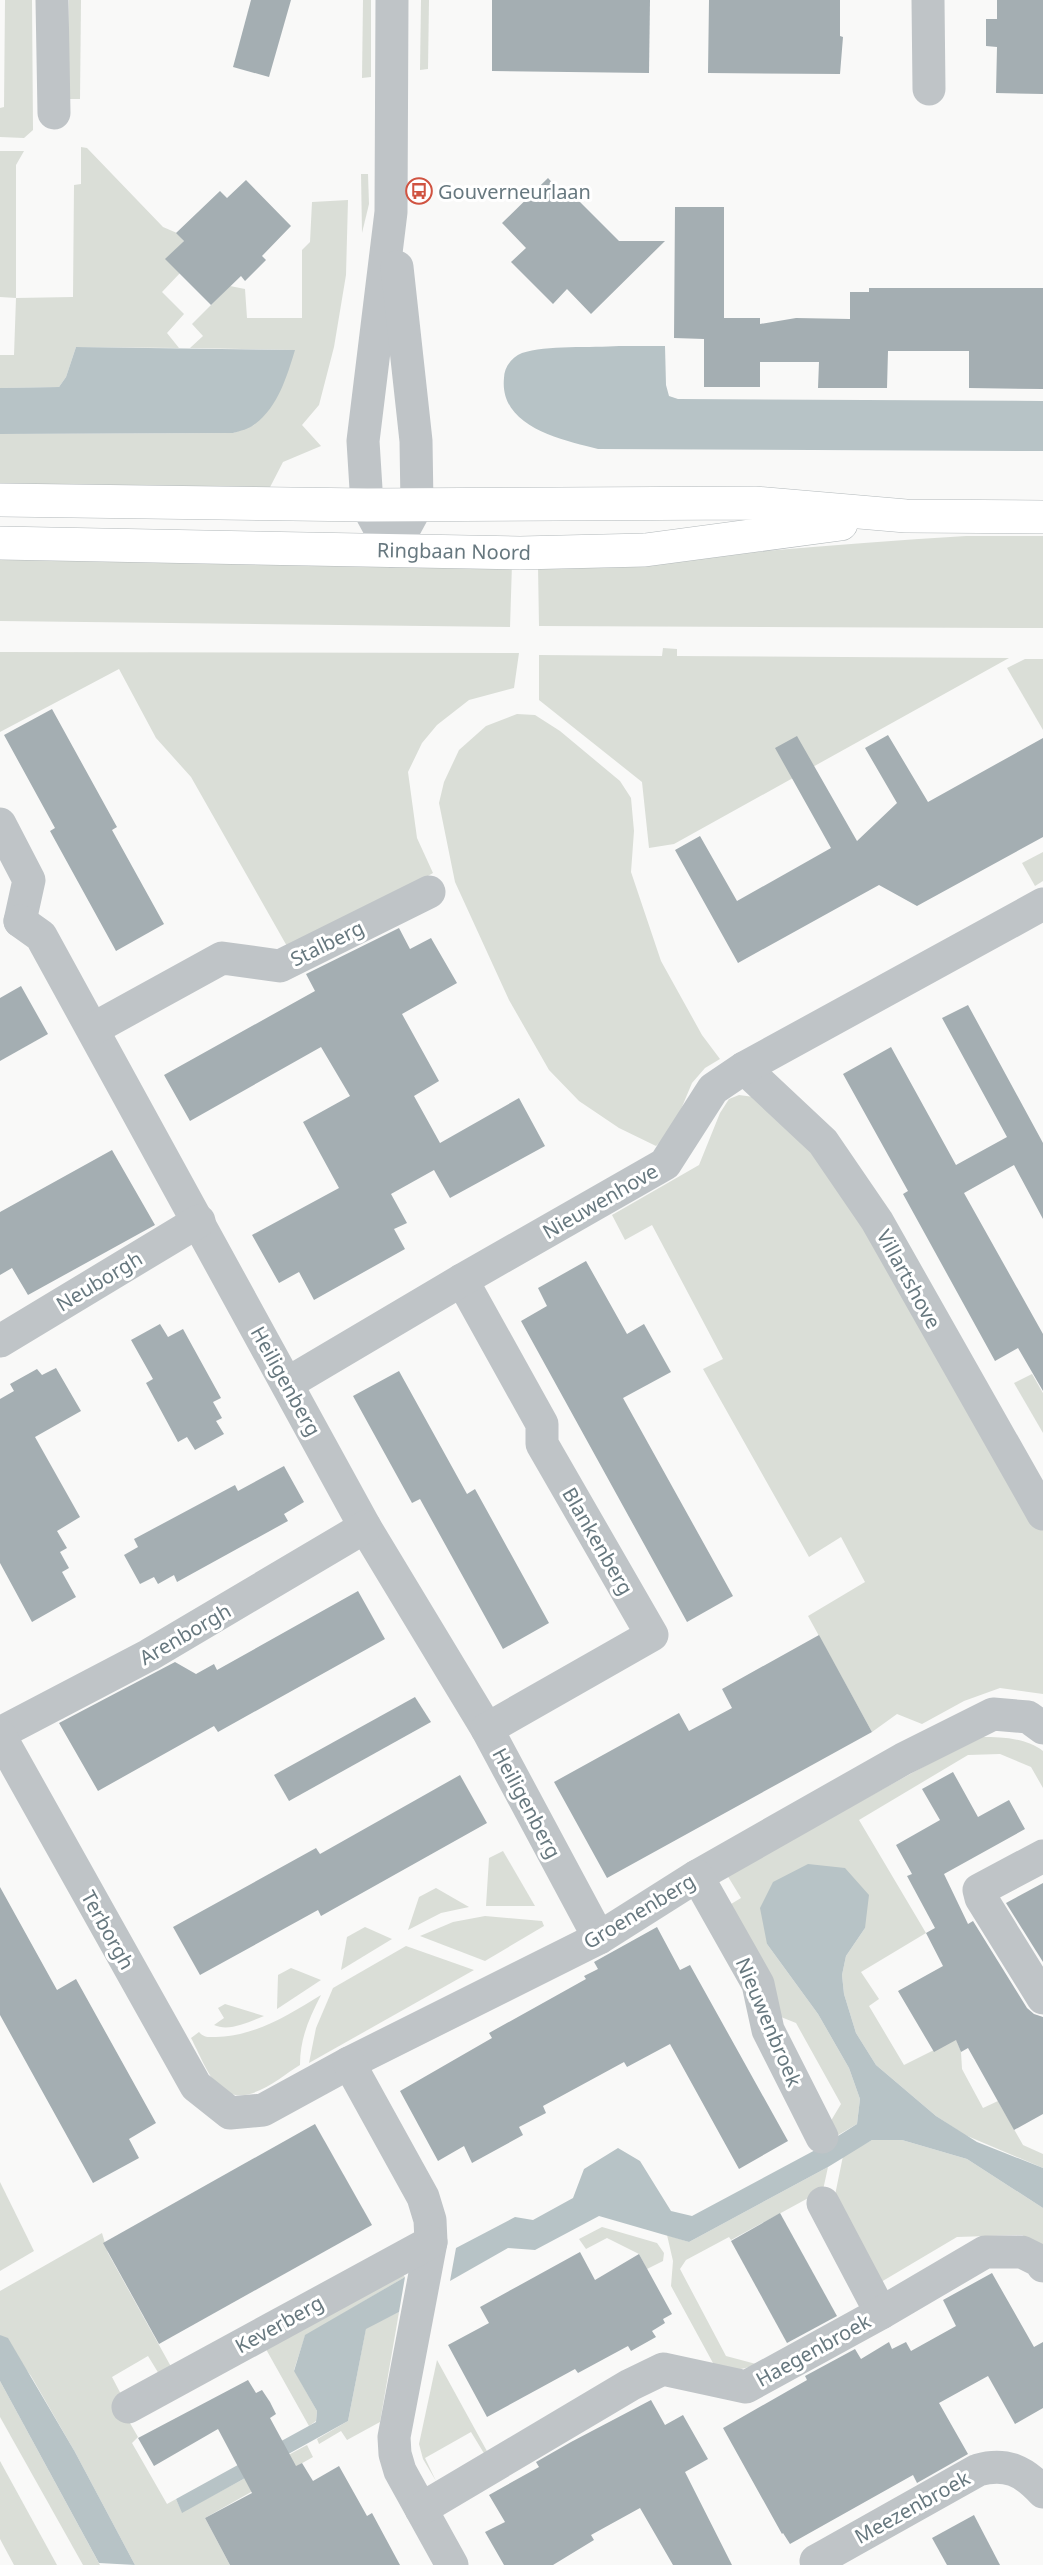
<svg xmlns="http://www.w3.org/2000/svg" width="1043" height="2565" viewBox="0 0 1043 2565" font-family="'Noto Sans',sans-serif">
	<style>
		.green { fill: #daded7 }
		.water { fill: #b7c3c6 }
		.building { fill: #a4aeb2 }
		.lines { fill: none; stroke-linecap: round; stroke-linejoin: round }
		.major-casing { stroke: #b3b9bb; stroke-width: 34 }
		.minor { stroke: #bfc4c7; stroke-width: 33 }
		.major { stroke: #fff; stroke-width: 33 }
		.labels { text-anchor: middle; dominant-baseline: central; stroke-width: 6; stroke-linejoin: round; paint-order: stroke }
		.poi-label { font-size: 20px; fill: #67787f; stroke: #fff; text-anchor: start }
		.street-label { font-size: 20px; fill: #67787f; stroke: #fff }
	</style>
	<rect width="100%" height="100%" fill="#f9f9f8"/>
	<g class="green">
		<path d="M 5,0 L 32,0 L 33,130 L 24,138 L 0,137 L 0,108 L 4,107 Z"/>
		<path d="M 69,0 L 81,0 L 80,99 L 68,99 Z"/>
		<path d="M 363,0 L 371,0 L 371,77 L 362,78 Z"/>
		<path d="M 421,0 L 429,0 L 428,69 L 420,70 Z"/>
		<path d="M 81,147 L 87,148 L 163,227 L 177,233 L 184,241 L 166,259 L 180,273 L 162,292 L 184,314 L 167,333 L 179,348 L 76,347 L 66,377 L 59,387 L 0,388 L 0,355 L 14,355 L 16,298 L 0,297 L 0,151 L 24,151 L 16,165 L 16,298 L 73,297 L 74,185 L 81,184 Z"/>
		<path d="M 361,174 L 368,174 L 369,204 L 362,233 Z"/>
		<path d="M 348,200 L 346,275 L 334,347 L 319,405 L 302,425 L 321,446 L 283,462 L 267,493 L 0,487 L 0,434 L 233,433 L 254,425 L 294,350 L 190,348 L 203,336 L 192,324 L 230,286 L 245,289 L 247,318 L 302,318 L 302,250 L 310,242 L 312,202 Z"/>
		<path d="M 966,536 L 1043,536 L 1043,628 L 539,626 L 538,566 C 681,561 823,544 966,536 Z"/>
		<path d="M 0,556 L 512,563 L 510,627 L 0,621 Z"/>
		<path d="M 663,648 L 677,649 L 677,656 L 1009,658 L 674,844 L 649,848 L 642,782 L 539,700 L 539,655 L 662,656 Z"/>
		<path d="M 0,652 L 519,653 L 514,688 L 469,700 L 437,725 L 422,743 L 408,772 L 417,838 L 433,873 L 292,955 L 191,777 L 156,738 L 119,669 L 0,732 Z"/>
		<path d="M 1025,659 L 1043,659 L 1043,730 L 1007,668 Z"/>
		<path d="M 517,714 L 535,715 L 560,731 L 620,781 L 631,798 L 634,831 L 631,872 L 661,961 L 702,1035 L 720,1059 L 705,1068 L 692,1083 L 671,1133 L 656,1146 L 619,1128 L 579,1101 L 549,1070 L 509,1000 L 455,882 L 439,803 L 444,782 L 459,750 L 486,726 Z"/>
		<path d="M 1043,852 L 1043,881 L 1035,886 L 1022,863 Z"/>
		<path d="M 739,1095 L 754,1097 L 812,1148 L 853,1204 L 1043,1520 L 1043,1694 L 1000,1688 L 964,1701 L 922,1724 L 897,1714 L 872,1732 L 808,1616 L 865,1582 L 841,1537 L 809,1557 L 703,1369 L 723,1359 L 652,1225 L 625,1240 L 612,1215 L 699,1165 L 720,1113 L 729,1099 Z"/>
		<path d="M 1032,1374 L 1043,1393 L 1043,1433 L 1014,1383 Z"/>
		<path d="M 982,1737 C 1002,1737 1027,1738 1043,1751 L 1043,1788 L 1031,1767 L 1000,1754 L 968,1755 L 859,1820 L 926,1933 L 861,1972 L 879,1999 L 869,2006 L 904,2065 L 956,2039 L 961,2052 L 962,2069 L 983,2108 L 998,2101 L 1023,2145 L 1043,2154 L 1043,2168 L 965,2135 L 936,2116 L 876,2065 L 856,2033 L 844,1994 L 842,1975 L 846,1956 L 865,1928 L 767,1944 L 818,2014 L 849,2068 L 860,2099 L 857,2124 L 833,2138 L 829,2124 L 841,2104 L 796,2023 L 781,2017 L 731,1904 L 741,1898 L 727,1875 L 961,1746 Z"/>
		<path d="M 503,1851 L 535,1906 L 486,1906 L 489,1858 Z"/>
		<path d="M 436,1888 L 469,1907 L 441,1913 L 408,1930 L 419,1897 Z"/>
		<path d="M 485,1916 L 542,1921 L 544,1926 L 485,1961 L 420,1936 L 453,1922 Z"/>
		<path d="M 365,1927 L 392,1939 L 341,1970 L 347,1937 Z"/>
		<path d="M 406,1946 L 474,1970 L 309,2063 L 316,2028 L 333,1988 Z"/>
		<path d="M 291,1968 L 321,1980 L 277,2009 L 278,1975 Z"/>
		<path d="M 321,1995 C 309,2019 300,2038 300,2065 C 277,2079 244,2111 218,2086 C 208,2076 198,2051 191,2038 L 199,2032 C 204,2038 209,2037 216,2037 C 256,2036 288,2015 321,1995 Z"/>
		<path d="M 225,2004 L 264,2016 C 249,2022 229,2032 214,2025 L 224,2018 L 218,2008 Z"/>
		<path d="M 872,2140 L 902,2140 L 967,2159 L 1043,2208 L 1043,2247 L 1022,2235 L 957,2237 L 881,2282 L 834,2200 L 843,2156 Z"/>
		<path d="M 828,2167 L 823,2190 L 731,2240 L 729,2237 L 686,2260 L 680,2269 L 726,2356 L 756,2364 C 743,2371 725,2372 713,2363 L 671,2286 L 673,2261 L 667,2235 L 689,2242 Z"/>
		<path d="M 0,2182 L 34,2251 L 0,2271 Z"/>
		<path d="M 602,2227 L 657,2243 L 664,2253 L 663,2261 L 647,2269 L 639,2254 L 607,2238 L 586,2249 L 579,2239 Z"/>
		<path d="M 102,2233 L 108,2253 L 174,2372 L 162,2379 L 148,2356 L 112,2377 L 124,2400 L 119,2404 L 138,2437 L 132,2443 L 167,2504 L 176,2499 L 182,2512 L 307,2445 L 313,2457 L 205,2518 L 230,2565 L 135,2565 L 75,2452 L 31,2376 L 0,2335 L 0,2291 Z"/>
		<path d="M 395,2267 L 405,2277 L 305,2336 L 294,2370 L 317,2411 L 316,2421 L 309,2426 L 262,2342 Z"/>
		<path d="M 399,2312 L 380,2422 L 347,2440 L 341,2431 L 319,2444 L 317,2439 L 348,2421 L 366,2328 Z"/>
		<path d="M 437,2360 L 488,2453 L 485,2455 L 471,2432 L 425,2458 L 436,2481 L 423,2459 L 419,2444 Z"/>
		<path d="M 0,2381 L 100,2565 L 83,2565 L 0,2417 Z"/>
		<path d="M 0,2461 L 57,2565 L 14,2565 L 0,2539 Z"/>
	</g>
	<g class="water">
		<path d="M 619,346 L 665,346 L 666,385 L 669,396 L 678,399 L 1043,401 L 1043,451 L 598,449 C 562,440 499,427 504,378 C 504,367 512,357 522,353 C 546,345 592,348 619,346 Z"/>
		<path d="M 76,347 L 295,350 C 287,376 278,407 255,424 C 249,429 240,431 233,433 L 0,434 L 0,388 L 59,387 L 66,377 Z"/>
		<path d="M 808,1864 L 845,1868 L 869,1895 L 865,1928 L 846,1956 L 842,1975 L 844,1994 L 856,2033 L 876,2065 L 936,2116 L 977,2142 L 1043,2168 L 1043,2208 L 967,2159 L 902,2140 L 872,2140 L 828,2167 L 689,2242 L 599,2216 L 535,2250 L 508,2248 L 450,2281 L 456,2248 L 515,2217 L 533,2220 L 573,2198 L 584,2169 L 618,2148 L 640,2161 L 671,2211 L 692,2216 L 819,2148 L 857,2124 L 860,2099 L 849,2068 L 818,2014 L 767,1944 L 760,1908 L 773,1882 Z"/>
		<path d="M 405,2277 L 399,2312 L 366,2329 L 348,2421 L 182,2513 L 176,2499 L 316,2422 L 317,2411 L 294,2371 L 305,2335 Z"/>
		<path d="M 0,2335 L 8,2338 L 75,2452 L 135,2565 L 99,2563 L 0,2381 Z"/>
	</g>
	<g class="building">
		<path d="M 251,0 L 291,0 L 269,77 L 233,67 Z"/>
		<path d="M 492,0 L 650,0 L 649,73 L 492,71 Z"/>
		<path d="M 709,0 L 840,0 L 840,36 L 843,37 L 840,74 L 708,73 Z"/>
		<path d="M 997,0 L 1043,0 L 1043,94 L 996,93 L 997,47 L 986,46 L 986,19 L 997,19 Z"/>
		<path d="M 548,178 L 562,193 L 566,188 L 619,241 L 665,241 L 591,314 L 567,289 L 553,304 L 511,262 L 526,248 L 502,223 Z"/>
		<path d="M 246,180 L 291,226 L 262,256 L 266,260 L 245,281 L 241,276 L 211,305 L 165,259 L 184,241 L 176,233 L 220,191 L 227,198 Z"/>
		<path d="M 675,207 L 724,207 L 724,318 L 760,318 L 760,324 L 796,318 L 850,319 L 850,292 L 869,292 L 869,288 L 1043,288 L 1043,389 L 969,388 L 969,351 L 888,351 L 887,388 L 818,388 L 819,362 L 760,362 L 760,387 L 704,387 L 704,339 L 674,338 Z"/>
		<path d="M 52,709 L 117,827 L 112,830 L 164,924 L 116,951 L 50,831 L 55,828 L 4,735 Z"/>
		<path d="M 888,735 L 928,802 L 1043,738 L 1043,837 L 917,906 L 879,885 L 738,963 L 675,850 L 700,836 L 737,901 L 831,848 L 775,748 L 797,736 L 857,841 L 897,803 L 865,748 Z"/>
		<path d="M 399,928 L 410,949 L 431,938 L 457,983 L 402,1014 L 439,1081 L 414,1096 L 440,1143 L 519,1098 L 545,1146 L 450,1198 L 434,1170 L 391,1194 L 407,1223 L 394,1229 L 405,1249 L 314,1300 L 299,1272 L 279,1283 L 252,1235 L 339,1188 L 303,1122 L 350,1096 L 321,1047 L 190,1121 L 164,1075 L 315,991 L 306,974 Z"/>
		<path d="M 21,986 L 48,1034 L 0,1061 L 0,998 Z"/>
		<path d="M 968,1005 L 1043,1143 L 1043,1219 L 1014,1165 L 964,1193 L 1043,1334 L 1043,1391 L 1018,1348 L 995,1361 L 903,1194 L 908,1191 L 843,1074 L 891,1047 L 956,1165 L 1007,1137 L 942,1018 Z"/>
		<path d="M 112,1150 L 155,1225 L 28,1295 L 12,1268 L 0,1275 L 0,1212 Z"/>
		<path d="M 586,1261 L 627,1334 L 644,1324 L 671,1372 L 623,1398 L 733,1596 L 687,1622 L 521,1321 L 547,1306 L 538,1288 Z"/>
		<path d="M 160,1324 L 168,1337 L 183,1329 L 221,1398 L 213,1402 L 222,1418 L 216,1421 L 224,1434 L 195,1450 L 187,1437 L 178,1442 L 146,1383 L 153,1379 L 131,1340 Z"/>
		<path d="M 56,1368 L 81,1411 L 35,1437 L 80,1517 L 57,1531 L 67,1548 L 60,1552 L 69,1568 L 62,1572 L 76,1597 L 32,1622 L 0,1563 L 0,1399 L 14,1391 L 10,1384 L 37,1369 L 42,1375 Z"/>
		<path d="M 399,1371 L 467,1494 L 475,1489 L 549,1623 L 503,1649 L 420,1499 L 412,1503 L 353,1396 Z"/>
		<path d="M 284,1466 L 304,1502 L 284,1514 L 288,1521 L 177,1582 L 174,1575 L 158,1584 L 154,1577 L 140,1584 L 124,1555 L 138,1547 L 134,1539 L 235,1485 L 238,1491 Z"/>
		<path d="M 358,1591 L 385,1639 L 218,1732 L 214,1726 L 98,1791 L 59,1723 L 175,1662 L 196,1674 L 214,1664 L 217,1670 Z"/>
		<path d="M 819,1635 L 872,1732 L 607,1878 L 554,1782 L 679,1713 L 689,1731 L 732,1708 L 722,1689 Z"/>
		<path d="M 415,1697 L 431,1722 L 289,1801 L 274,1775 Z"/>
		<path d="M 953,1772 L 978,1817 L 1009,1800 L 1025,1829 L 944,1874 L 968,1924 L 973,1921 L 1027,2008 L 1034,2014 L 1043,2017 L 1043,2114 L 1014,2130 L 968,2048 L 961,2052 L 956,2040 L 934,2052 L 898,1991 L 943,1966 L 926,1933 L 935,1928 L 907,1876 L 912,1874 L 896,1845 L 940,1820 L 922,1789 Z"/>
		<path d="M 460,1775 L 487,1823 L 321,1916 L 318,1910 L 200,1975 L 173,1927 L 316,1848 L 320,1854 Z"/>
		<path d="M 1043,1883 L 1043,1962 L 1006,1903 Z"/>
		<path d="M 0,1887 L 57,1990 L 76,1979 L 156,2123 L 129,2139 L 139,2158 L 93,2183 L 0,2015 Z"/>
		<path d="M 657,1927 L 680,1970 L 690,1965 L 788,2141 L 739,2169 L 670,2044 L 627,2067 L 624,2062 L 543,2106 L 546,2113 L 519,2127 L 523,2135 L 472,2163 L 464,2146 L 438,2161 L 400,2091 L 492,2038 L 489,2033 L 586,1979 L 584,1976 L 598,1969 L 594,1962 Z"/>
		<path d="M 315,2124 L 372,2225 L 159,2344 L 103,2243 Z"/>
		<path d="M 780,2213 L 837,2316 L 787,2343 L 731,2241 Z"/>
		<path d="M 580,2252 L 595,2280 L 639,2254 L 672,2314 L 663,2319 L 665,2323 L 652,2331 L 656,2337 L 631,2351 L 628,2346 L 578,2373 L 575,2369 L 487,2417 L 448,2345 L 489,2323 L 480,2307 Z"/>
		<path d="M 992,2273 L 1034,2347 L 1043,2342 L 1043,2408 L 1015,2424 L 988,2376 L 939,2403 L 968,2454 L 917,2483 L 913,2475 L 790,2544 L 783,2533 L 782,2534 L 723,2428 L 807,2380 L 805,2376 L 855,2349 L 861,2359 L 889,2342 L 892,2349 L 906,2342 L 911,2351 L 956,2326 L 943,2300 Z"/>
		<path d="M 248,2380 L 256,2393 L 262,2390 L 270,2402 L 276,2414 L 270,2418 L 296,2466 L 302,2463 L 313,2481 L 339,2466 L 367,2516 L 372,2513 L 400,2565 L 230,2565 L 205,2518 L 252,2493 L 218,2429 L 154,2466 L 138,2438 Z"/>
		<path d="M 651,2400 L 665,2425 L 683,2415 L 708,2459 L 685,2472 L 732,2565 L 673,2565 L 640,2508 L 591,2535 L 594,2540 L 553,2565 L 504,2565 L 485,2532 L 505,2522 L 489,2495 L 539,2467 L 536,2462 L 571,2442 Z"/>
		<path d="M 974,2515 L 1000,2565 L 947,2565 L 932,2538 Z"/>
	</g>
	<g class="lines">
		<g class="major-casing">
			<g id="major">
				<path d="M 0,500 L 367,505 L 755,503 L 906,516 L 1043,517"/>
				<path d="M 0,543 L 520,553 L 645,550 L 841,524"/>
			</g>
		</g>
		<g class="minor">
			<path d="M 52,0 L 54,113"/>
			<path d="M 392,0 L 391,212 L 363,441 L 367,505 L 392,551"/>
			<path d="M 928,0 L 929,89"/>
			<path d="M 392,551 L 417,505 L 416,441 L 397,267"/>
			<path d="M 0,824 L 29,880 L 20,921"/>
			<path d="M 20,921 L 41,936 L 365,1527 L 487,1729 L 599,1938"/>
			<path d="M 93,1029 L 222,958 L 280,966 L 429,892"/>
			<path d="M 744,1068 L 823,1142 L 877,1221 L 1043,1514"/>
			<path d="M 462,1280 L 542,1424 L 542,1444 L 652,1635 L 487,1729"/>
			<path d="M 0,1341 L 199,1221"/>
			<path d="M 288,1383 L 462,1280 L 665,1164 L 713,1089 L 744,1068 L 1043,904"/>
			<path d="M 0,1733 L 149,1655 L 365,1527"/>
			<path d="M 0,1736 L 196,2086 L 230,2113 L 263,2110 L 349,2063 L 599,1938 L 697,1876 L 903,1759 L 993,1714 L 1028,1717 L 1043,1728"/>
			<path d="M 1043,1856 L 979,1890 L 981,1898 L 1043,1998"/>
			<path d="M 697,1876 L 758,1984 L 768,2030 L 822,2137"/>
			<path d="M 349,2063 L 423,2197 L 430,2220 L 431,2242 L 394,2437 L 395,2454 L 400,2471 L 452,2565"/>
			<path d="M 823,2203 L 881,2313"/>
			<path d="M 128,2407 L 431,2242"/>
			<path d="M 421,2509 L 630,2385 L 663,2369 L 746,2387 L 881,2313 L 985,2252 L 1022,2252 L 1040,2261 L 1043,2266"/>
			<path d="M 819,2565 L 816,2561 L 978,2470 C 1006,2462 1024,2471 1043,2492"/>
		</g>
		<use href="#major" class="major"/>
	</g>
	<defs>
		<g id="bus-ring" transform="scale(1.35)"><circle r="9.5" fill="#fff" stroke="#d05341" stroke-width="1.5"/><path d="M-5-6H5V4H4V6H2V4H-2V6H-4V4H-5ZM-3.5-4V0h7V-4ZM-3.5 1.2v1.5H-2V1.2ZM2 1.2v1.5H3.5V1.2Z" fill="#d05341"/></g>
	</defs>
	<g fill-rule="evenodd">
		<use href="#bus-ring" x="419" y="191"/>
	</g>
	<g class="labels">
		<g class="poi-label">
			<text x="438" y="191">Gouverneurlaan</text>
		</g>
		<g class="street-label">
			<text transform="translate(454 551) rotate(1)">Ringbaan Noord</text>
			<text transform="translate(327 943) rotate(-26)">Stalberg</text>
			<text transform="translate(600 1201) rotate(-30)">Nieuwenhove</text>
			<text transform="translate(909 1279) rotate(61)">Villartshove</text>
			<text transform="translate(99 1281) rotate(-31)">Neuborgh</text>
			<text transform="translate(286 1381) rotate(61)">Heiligenberg</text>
			<text transform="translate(598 1541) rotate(60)">Blankenberg</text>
			<text transform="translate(185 1634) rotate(-30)">Arenborgh</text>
			<text transform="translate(527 1803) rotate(62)">Heiligenberg</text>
			<text transform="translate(639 1911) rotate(-31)">Groenenberg</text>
			<text transform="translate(108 1930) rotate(61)">Terborgh</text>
			<text transform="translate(769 2022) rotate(67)">Nieuwenbroek</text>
			<text transform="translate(279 2324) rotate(-29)">Keverberg</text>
			<text transform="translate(813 2350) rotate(-29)">Haegenbroek</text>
			<text transform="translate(912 2507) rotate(-29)">Meezenbroek</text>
		</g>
	</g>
</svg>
